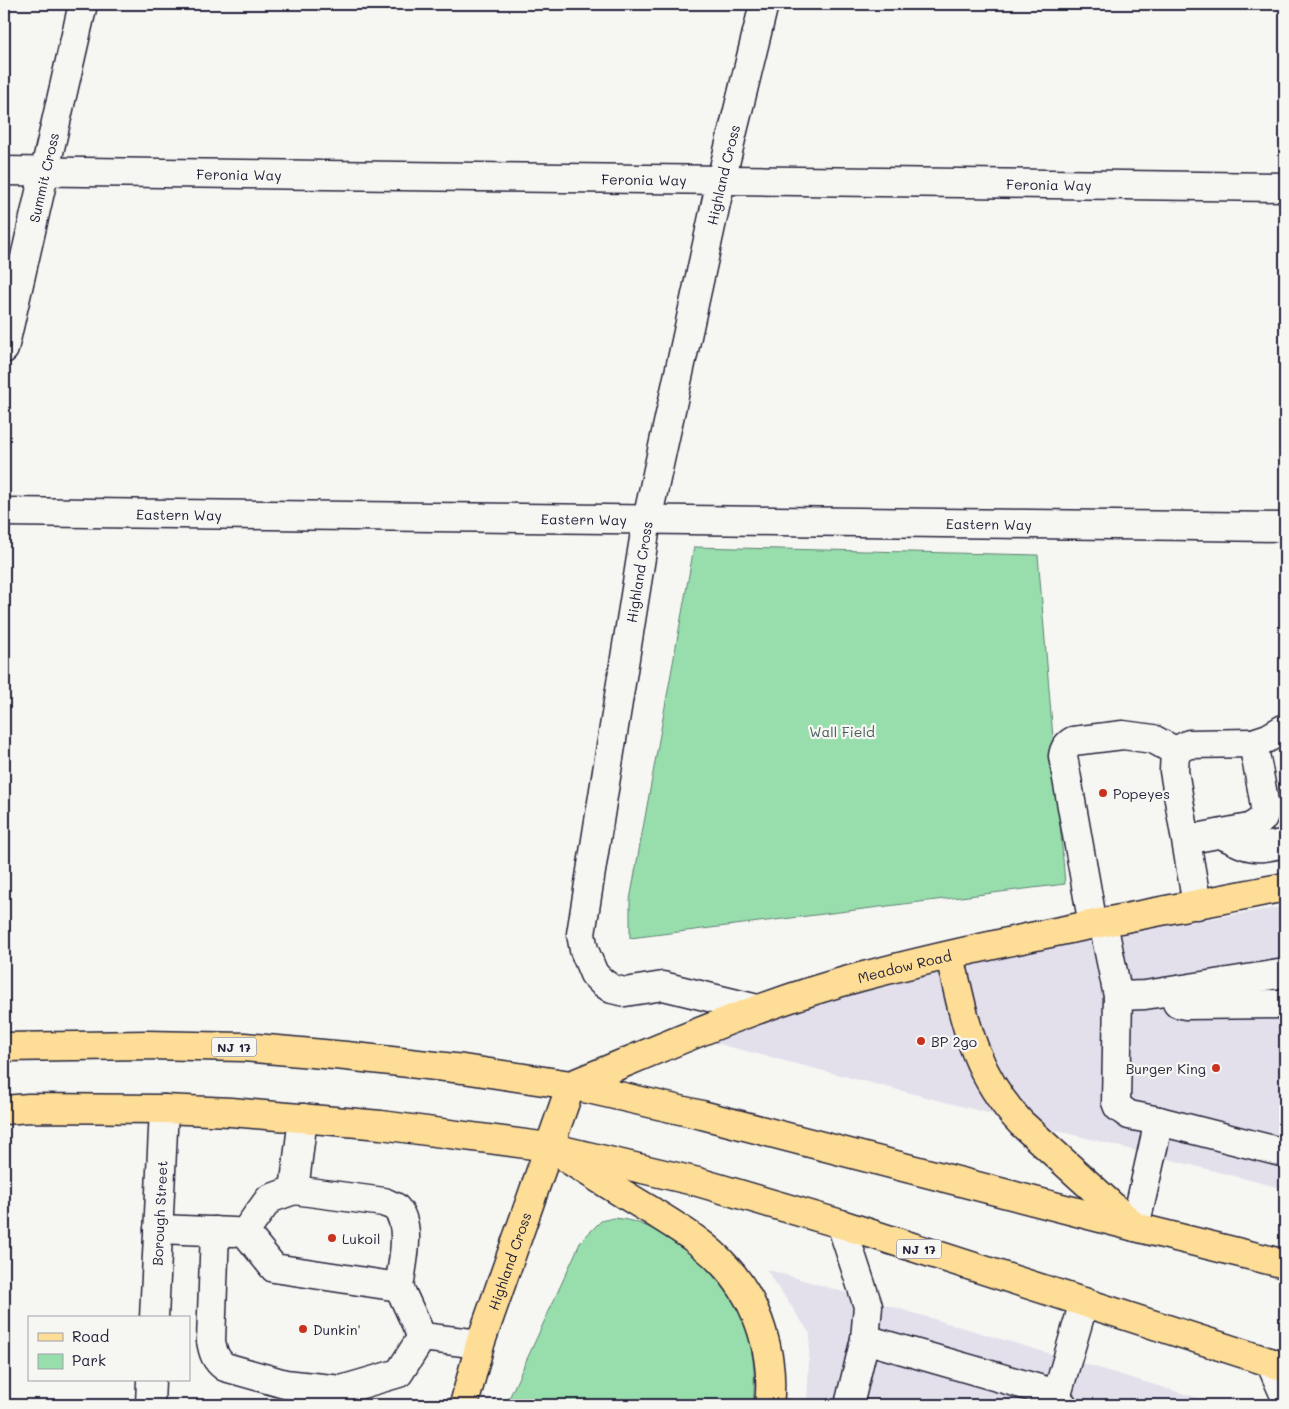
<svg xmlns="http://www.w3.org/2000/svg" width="1289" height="1409" viewBox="0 0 1289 1409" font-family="Mali,sans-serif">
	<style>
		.built { fill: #e3e0ec }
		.green { fill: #98deac; stroke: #5d8074 }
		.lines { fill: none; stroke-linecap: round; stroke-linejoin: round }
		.minor-casing { stroke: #22223b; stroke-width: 31 }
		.major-casing { stroke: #22223b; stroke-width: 31 }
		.highway-casing { stroke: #22223b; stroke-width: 31 }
		.minor { stroke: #f6f6f2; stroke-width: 28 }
		.major { stroke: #fedd96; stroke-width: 28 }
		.highway { stroke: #fedd96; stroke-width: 28 }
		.poi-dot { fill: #c8321e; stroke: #f6f6f2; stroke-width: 2 }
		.labels { text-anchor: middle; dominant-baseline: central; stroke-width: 4.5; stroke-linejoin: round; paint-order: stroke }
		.shield { fill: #f6f6f2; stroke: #626272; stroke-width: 1 }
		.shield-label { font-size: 12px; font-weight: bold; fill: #22223b }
		.street-label { font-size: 14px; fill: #22223b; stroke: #f6f6f2 }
		.park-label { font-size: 14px; fill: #455a5d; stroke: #f6f6f2 }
		.poi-label { font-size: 14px; fill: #22223b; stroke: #f6f6f2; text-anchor: start }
	</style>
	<rect width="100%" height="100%" fill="#f6f6f2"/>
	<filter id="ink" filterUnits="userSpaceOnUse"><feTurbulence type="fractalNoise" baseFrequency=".02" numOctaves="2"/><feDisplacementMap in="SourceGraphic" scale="10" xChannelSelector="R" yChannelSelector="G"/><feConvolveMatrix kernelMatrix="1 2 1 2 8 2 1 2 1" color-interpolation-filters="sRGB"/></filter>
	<g filter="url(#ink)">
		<g class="built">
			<path d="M 1285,906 L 1285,1189 L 707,1041 L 795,1008 L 1034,948 Z"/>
			<path d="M 766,1269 L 1222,1405 L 807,1405 L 810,1334 Z"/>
		</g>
		<g class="green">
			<path d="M 694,547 L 1038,555 L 1065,884 L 630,938 L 630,900 Z"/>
			<path d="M 613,1218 C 662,1220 721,1273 741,1316 C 754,1344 756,1375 753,1405 L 506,1405 L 581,1241 L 601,1221 Z"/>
		</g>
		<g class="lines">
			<g class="minor-casing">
				<g id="minor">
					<path id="s1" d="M 4,171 L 1285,187"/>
					<path id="s2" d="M 4,349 L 83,4"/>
					<path id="s3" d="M 4,512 L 1285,527"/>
					<path d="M 1253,743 L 1268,738 L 1285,728"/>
					<path d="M 1221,834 C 1250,848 1253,851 1285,843"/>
					<path d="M 1186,840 L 1249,828 C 1255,825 1262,821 1264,815 C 1267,806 1255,756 1253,743 L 1189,744 L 1175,751 L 1174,771 L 1197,905"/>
					<path d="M 1103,923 L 1118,996 L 1145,995 L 1285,973"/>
					<path d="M 1093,925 L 1063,756 C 1064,749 1066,745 1073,741 L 1123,735 L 1153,739 L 1175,751"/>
					<path d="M 1118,996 L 1116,1102 L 1118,1107 L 1129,1115 L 1159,1121 L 1135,1227"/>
					<path d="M 1177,1003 L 1186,1005 L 1285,1004"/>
					<path id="s4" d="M 758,1009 L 663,986 L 625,992 L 612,989 L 602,982 L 594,974 L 584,950 L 581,934 L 647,520 L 721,180 L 764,4"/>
					<path d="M 303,1118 L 294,1190 L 269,1199 L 245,1232 L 274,1268 L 399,1287 L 422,1337 L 480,1344"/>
					<path d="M 1159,1121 L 1285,1153"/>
					<path d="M 294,1190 L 384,1202 C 387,1204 392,1205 395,1207 C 413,1224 402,1265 399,1287"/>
					<path d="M 841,1224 L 868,1306 L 865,1339 L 1046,1391 L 1063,1405"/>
					<path d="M 158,1229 L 234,1232"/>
					<path d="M 215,1231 L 211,1341 C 213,1352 215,1360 225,1367 L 285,1384 L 341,1390 L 399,1373 L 422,1337"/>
					<path id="s5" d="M 154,1318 L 164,1109"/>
					<path d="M 1270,1362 L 1285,1396"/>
					<path d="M 150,1405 L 151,1380"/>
					<path d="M 849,1405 L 865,1339"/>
					<path d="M 1054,1405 L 1084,1302"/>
				</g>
			</g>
			<g class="major-casing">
				<g id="major">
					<path id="s6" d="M 464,1405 L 480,1344 L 571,1085 C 666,1046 761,1003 860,977 C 1000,940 1143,915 1285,887"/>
				</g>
			</g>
			<g class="highway-casing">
				<g id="highway">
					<path d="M 950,956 C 965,1021 973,1072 1021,1123 L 1132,1224"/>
					<path d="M 4,1047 L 147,1045 L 244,1047 L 346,1056 L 463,1069 L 571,1085 L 702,1115 L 1135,1227 L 1285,1264"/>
					<path d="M 4,1110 L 29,1108 L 164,1109 L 231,1112 L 381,1125 L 549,1147 L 698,1182 L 841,1224 L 1285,1367"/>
					<path d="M 569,1160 C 596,1177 623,1194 650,1210 C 677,1227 705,1243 726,1267 C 759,1303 775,1357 769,1405"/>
				</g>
			</g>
			<use href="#minor" class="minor"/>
			<use href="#major" class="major"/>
			<use href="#highway" class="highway"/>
		</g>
	</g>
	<g class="poi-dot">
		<circle cx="1103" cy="793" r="5"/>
		<circle cx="921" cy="1041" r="5"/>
		<circle cx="1216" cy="1068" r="5"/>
		<circle cx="332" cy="1238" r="5"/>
		<circle cx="303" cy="1329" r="5"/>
	</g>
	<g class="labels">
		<g class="shield">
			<rect x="211.5" y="1037.5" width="45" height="19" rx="4"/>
			<rect x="896.5" y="1239.5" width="45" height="19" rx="4"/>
		</g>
		<g class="shield-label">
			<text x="234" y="1047">NJ 17</text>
			<text x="919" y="1249">NJ 17</text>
		</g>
		<g class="street-label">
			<text stroke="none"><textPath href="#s1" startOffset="235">Feronia Way</textPath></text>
			<text stroke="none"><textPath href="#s4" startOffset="988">Highland Cross</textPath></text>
			<text stroke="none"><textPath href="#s2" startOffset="176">Summit Cross</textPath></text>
			<text stroke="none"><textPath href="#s1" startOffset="640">Feronia Way</textPath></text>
			<text stroke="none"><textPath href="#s1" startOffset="1045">Feronia Way</textPath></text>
			<text stroke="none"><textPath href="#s3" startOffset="175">Eastern Way</textPath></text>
			<text stroke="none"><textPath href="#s3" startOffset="580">Eastern Way</textPath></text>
			<text stroke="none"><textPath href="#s3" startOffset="985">Eastern Way</textPath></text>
			<text stroke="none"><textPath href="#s4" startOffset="582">Highland Cross</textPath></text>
			<text stroke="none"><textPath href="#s6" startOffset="692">Meadow Road</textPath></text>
			<text stroke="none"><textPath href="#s5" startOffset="105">Borough Street</textPath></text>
			<text stroke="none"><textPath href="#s6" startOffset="151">Highland Cross</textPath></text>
		</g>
		<g class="park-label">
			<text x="842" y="731">Wall Field</text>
		</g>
		<g class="poi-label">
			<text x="1113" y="793">Popeyes</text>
			<text x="931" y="1041">BP 2go</text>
			<text x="1206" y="1068" text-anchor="end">Burger King</text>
			<text x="342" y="1238">Lukoil</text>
			<text x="313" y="1329">Dunkin'</text>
		</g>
	</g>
	<rect width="1289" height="1409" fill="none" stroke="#f6f6f2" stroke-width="20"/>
	<rect x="10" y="10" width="1269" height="1389" fill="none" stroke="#22223b" stroke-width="2" filter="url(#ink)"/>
	<rect x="28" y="1316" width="162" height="65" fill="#f6f6f2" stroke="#a1a1a9"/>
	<rect x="38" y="1333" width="25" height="8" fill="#fedd96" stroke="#a1a1a9"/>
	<text x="72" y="1342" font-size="15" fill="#22223b">Road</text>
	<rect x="38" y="1354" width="25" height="15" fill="#98deac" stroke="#a1a1a9"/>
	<text x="72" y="1366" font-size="15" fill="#22223b">Park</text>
</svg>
